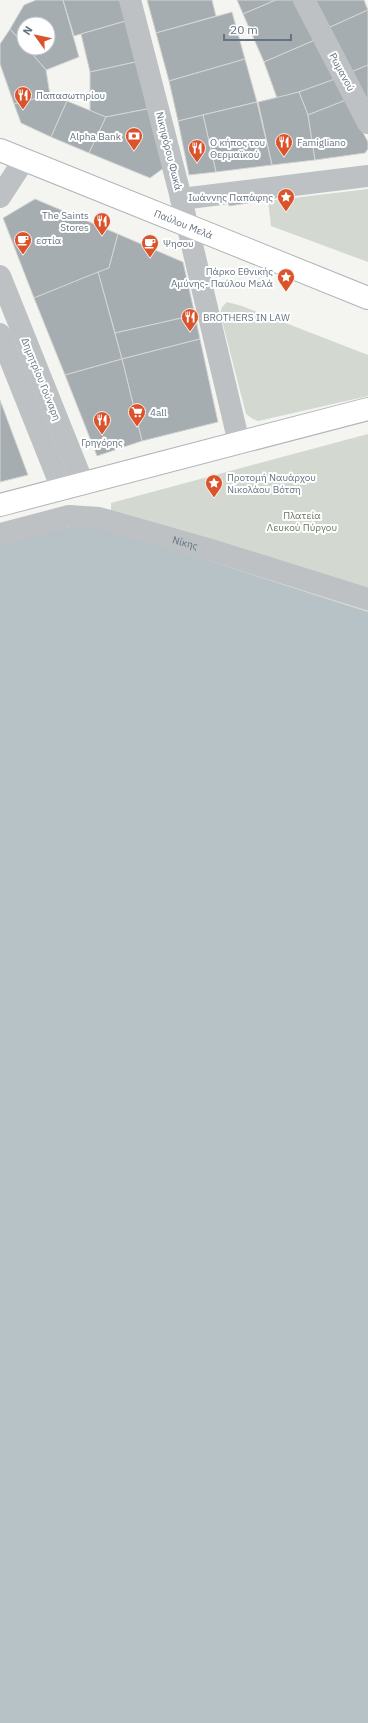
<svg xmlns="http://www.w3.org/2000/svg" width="368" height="1723" viewBox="0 0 368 1723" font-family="'IBM Plex Sans',sans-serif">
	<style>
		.green { fill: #d3d9d0 }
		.water { fill: #b7c2c7 }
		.building { fill: #a5adb1; stroke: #d5d5d3 }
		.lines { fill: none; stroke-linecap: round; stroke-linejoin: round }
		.major-casing { stroke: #b1b5b8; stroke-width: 24 }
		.minor { stroke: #bdc1c4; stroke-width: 22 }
		.major { stroke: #fff; stroke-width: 22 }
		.labels { text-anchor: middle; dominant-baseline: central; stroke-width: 4; stroke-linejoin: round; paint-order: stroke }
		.street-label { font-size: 10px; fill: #657480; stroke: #fff }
		.poi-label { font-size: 10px; fill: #657480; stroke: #fff; text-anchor: start }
		.park-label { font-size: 10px; fill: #677863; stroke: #fff }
	</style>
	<rect width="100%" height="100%" fill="#f4f4f0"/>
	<g class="green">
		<path d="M 368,189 L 368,262 L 271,226 L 268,201 Z"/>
		<path d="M 227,302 L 242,306 L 368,355 L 368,396 L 258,421 L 253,419 L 246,414 L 220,313 L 222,307 Z"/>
		<path d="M 368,434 L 368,612 L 114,530 L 111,521 L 111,503 Z"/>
	</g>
	<path class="water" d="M 80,525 L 114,530 L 368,612 L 368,1723 L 0,1723 L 0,542 Z"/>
	<g class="building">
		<path d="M 36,0 L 63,0 L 79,57 L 46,70 L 27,48 L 48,48 L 48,24 L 24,24 L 24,45 L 10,29 L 24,5 Z"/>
		<path d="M 63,0 L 123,0 L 129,20 L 74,36 Z"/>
		<path d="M 147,0 L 212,0 L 216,16 L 156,33 Z"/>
		<path d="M 237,0 L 276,0 L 243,14 Z"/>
		<path d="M 276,0 L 294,0 L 315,40 L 264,62 L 243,14 Z"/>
		<path d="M 314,0 L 364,0 L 368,10 L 328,28 Z"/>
		<path d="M 368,10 L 368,65 L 351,72 L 328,28 Z"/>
		<path d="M 232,12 L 245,59 L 169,81 L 156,33 Z"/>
		<path d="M 129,20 L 140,61 L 90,72 L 81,34 Z"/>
		<path d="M 10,29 L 24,45 L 24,48 L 27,48 L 46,70 L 50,95 L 14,104 L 0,64 L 0,44 Z"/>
		<path d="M 315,40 L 335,79 L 299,92 L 277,98 L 264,62 Z"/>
		<path d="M 245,59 L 257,102 L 178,121 L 169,81 Z"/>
		<path d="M 140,61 L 152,108 L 106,117 L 90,111 L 90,72 Z"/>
		<path d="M 368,65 L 368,98 L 365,99 L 351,72 Z"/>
		<path d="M 335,79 L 346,100 L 308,115 L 299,92 Z"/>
		<path d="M 299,92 L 308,115 L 315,160 L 272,165 L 258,102 Z"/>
		<path d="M 50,95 L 67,101 L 51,137 L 21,123 L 14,104 Z"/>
		<path d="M 346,100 L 368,142 L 368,149 L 365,153 L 315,160 L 308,115 Z"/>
		<path d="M 67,101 L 106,117 L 89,153 L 51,137 Z"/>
		<path d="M 257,102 L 272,165 L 216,172 L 203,115 Z"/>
		<path d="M 152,108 L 165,167 L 150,178 L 89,153 L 106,117 Z"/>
		<path d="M 203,115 L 216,172 L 189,175 L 178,121 Z"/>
		<path d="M 247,193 L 248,203 L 229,206 L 228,196 Z"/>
		<path d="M 35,199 L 118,234 L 109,268 L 34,298 L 3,218 Z"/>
		<path d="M 118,234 L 183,262 L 195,315 L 115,333 L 98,272 L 109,268 Z"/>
		<path d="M 98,272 L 122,359 L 65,375 L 34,298 Z"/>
		<path d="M 195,315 L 200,339 L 122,359 L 115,333 Z"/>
		<path d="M 200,339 L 218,422 L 142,441 L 122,359 Z"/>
		<path d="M 122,359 L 142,441 L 97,456 L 65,375 Z"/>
		<path d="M 0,400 L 28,475 L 0,482 Z"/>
	</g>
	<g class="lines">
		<g class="major-casing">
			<g id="major">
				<path id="s2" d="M 0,150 L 368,298"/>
				<path d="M 0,505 L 368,409"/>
			</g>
		</g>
		<g class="minor">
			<path d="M 130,0 L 179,190 L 239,443"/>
			<path d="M 304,0 L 368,123"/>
			<path d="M 0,197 L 24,160"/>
			<path d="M 181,199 L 368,176"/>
			<path d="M 0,276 L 83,483"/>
			<path d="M 0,334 L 62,489"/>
			<path id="s1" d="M 0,534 L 69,516 L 99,518 L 208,549 L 368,599"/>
		</g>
		<use href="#major" class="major"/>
	</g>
	<defs>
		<g id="restaurant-pin" transform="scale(0.9)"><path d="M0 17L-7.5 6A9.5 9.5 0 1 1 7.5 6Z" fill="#da532b" stroke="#fff"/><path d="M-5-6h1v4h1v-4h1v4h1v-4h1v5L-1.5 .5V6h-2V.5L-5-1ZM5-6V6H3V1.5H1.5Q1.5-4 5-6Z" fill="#fff"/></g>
		<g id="bank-pin" transform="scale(0.9)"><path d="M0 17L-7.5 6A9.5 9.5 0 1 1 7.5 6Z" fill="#da532b" stroke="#fff"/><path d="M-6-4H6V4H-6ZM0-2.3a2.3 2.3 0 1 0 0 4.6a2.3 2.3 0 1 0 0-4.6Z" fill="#fff"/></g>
		<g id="sight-pin" transform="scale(0.9)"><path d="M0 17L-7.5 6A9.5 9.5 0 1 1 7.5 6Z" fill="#da532b" stroke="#fff"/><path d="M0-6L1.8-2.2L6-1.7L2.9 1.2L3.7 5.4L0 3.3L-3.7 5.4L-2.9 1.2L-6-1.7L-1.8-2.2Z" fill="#fff"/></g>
		<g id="cafe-pin" transform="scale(0.9)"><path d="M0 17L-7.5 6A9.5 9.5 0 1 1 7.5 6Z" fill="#da532b" stroke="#fff"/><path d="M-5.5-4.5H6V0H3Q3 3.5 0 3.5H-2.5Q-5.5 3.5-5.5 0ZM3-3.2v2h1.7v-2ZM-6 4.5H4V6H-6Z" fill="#fff"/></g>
		<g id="supermarket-pin" transform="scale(0.9)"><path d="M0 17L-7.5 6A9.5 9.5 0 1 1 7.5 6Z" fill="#da532b" stroke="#fff"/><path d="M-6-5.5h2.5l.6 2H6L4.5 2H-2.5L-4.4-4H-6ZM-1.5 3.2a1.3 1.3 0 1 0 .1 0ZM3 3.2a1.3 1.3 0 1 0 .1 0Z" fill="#fff"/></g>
	</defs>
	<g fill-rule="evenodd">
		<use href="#restaurant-pin" x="23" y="95"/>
		<use href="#bank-pin" x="134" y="136"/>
		<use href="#restaurant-pin" x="284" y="142"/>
		<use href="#restaurant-pin" x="197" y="148"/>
		<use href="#sight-pin" x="286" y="197"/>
		<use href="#restaurant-pin" x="102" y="221"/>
		<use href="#cafe-pin" x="23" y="240"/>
		<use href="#cafe-pin" x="150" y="243"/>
		<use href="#sight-pin" x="286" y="277"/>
		<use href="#restaurant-pin" x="190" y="317"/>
		<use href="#supermarket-pin" x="137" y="412"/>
		<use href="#restaurant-pin" x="102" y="420"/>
		<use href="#sight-pin" x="214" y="483"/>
	</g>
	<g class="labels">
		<g class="street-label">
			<text transform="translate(342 72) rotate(62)">Ρωμανού</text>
			<text transform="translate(169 151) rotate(76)">Νικηφόρου Φωκά</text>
			<text stroke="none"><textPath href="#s2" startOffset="198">Παύλου Μελά</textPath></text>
			<text transform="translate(41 379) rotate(68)">Δημητρίου Γούναρη</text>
			<text stroke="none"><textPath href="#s1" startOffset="191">Νίκης</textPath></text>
		</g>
		<g class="poi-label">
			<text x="36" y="95">Παπασωτηρίου</text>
			<text x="121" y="136" text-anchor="end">Alpha Bank</text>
			<text x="210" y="142">Ο κήπος του<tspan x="210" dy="12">Θερμαϊκού</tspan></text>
			<text x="297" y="142">Famigliano</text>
			<text x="273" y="197" text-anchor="end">Ιωάννης Παπάφης</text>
			<text x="89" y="215" text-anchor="end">The Saints<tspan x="89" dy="12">Stores</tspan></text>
			<text x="36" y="240">εστία</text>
			<text x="163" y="243">Ψησου</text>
			<text x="273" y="271" text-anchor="end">Πάρκο Εθνικής<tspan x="273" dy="12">Αμύνης- Παύλου Μελά</tspan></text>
			<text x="203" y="317">BROTHERS IN LAW</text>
			<text x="150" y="412">4all</text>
			<text x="102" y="442" text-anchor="middle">Γρηγόρης</text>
			<text x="227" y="477">Προτομή Ναυάρχου<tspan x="227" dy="12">Νικολάου Βότση</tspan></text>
		</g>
		<g class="park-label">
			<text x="302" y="515">Πλατεία<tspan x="302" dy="12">Λευκού Πύργου</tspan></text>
		</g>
	</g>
	<g transform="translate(36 36) rotate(303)"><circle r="19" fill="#ffffff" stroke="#c1c7cc"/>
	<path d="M0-3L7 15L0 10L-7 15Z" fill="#da532b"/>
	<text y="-6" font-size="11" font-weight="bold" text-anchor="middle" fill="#657480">N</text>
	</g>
	<path d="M224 34v6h67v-6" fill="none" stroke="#657480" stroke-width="2"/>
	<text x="230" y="34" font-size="12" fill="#657480" stroke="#ffffff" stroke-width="3" paint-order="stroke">20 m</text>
</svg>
